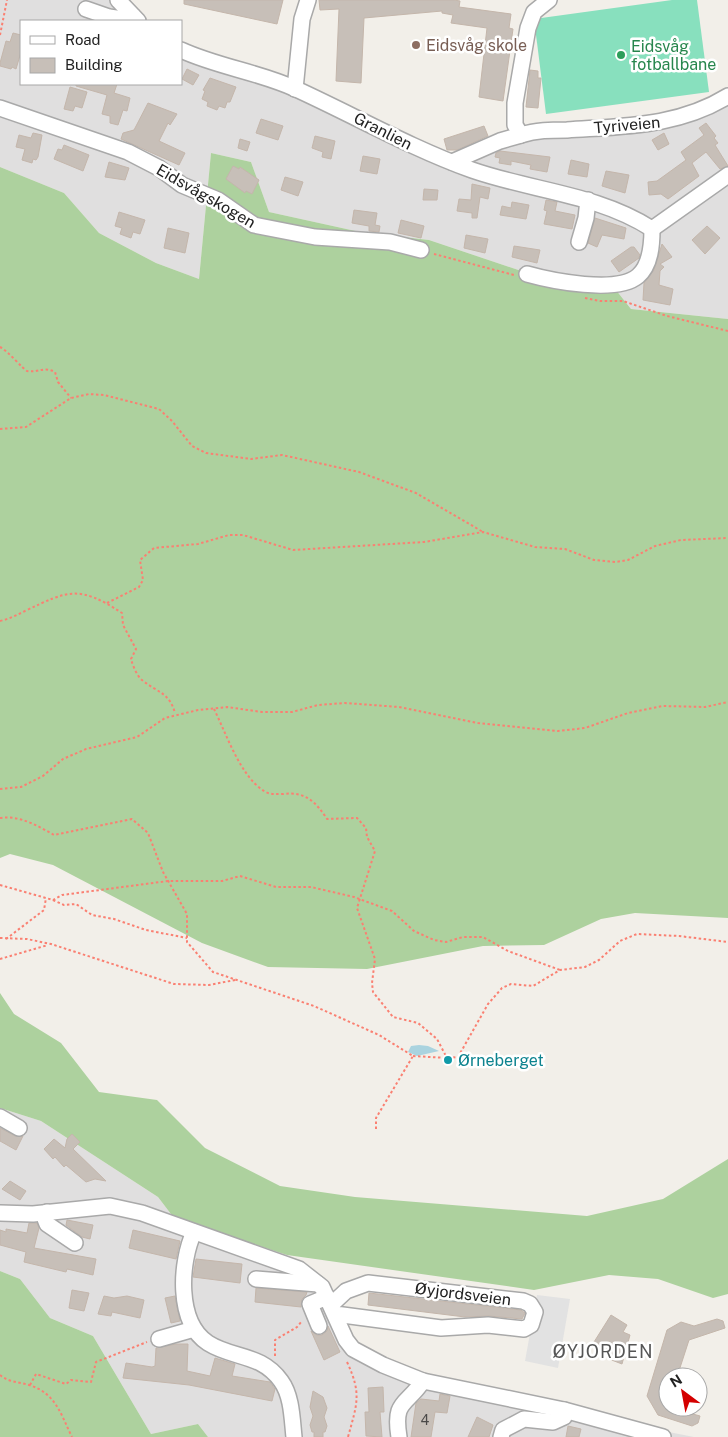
<svg xmlns="http://www.w3.org/2000/svg" width="728" height="1437" viewBox="0 0 728 1437" font-family="'Public Sans',sans-serif">
	<style>
		.residential { fill: #e0dfdf }
		.forest { fill: #add19e }
		.pitch { fill: #88e0be }
		.parking { fill: #e2e2e2 }
		.water { fill: #aad3df }
		.building { fill: #c7bfb8; stroke: #c4b6ab }
		.lines { fill: none; stroke-linecap: round; stroke-linejoin: round }
		.minor-casing { stroke: #a9a9a9; stroke-width: 18 }
		.path { stroke: #fa8072; stroke-width: 2; stroke-dasharray: 2.5 2.5; stroke-linecap: butt }
		.minor { stroke: #fff; stroke-width: 15 }
		.education-dot { fill: #8d6e63; stroke: #fff; stroke-width: 2 }
		.leisure-dot { fill: #2e9e5b; stroke: #fff; stroke-width: 2 }
		.culture-dot { fill: #0f9aa8; stroke: #fff; stroke-width: 2 }
		.labels { text-anchor: middle; dominant-baseline: central; stroke-width: 5; stroke-linejoin: round; paint-order: stroke }
		.number-label { font-size: 14px; fill: #4b4948 }
		.education-label { font-size: 16px; fill: #785e54; stroke: #fff; text-anchor: start }
		.leisure-label { font-size: 16px; fill: #27864d; stroke: #fff; text-anchor: start }
		.street-label { font-size: 16px; fill: #222; stroke: #fff }
		.culture-label { font-size: 16px; fill: #0d838f; stroke: #fff; text-anchor: start }
		.neighbourhood-label { font-size: 18px; letter-spacing: 1px; fill: #555; stroke: #fff }
	</style>
	<rect width="100%" height="100%" fill="#f2efe9"/>
	<g class="residential">
		<path d="M 0,0 L 109,0 L 140,21 L 21,21 L 21,84 L 181,84 L 181,47 L 299,84 L 451,160 L 520,131 L 705,115 L 728,99 L 728,319 L 631,309 L 608,280 L 548,280 L 429,240 L 360,232 L 269,212 L 251,162 L 211,153 L 199,279 L 156,263 L 99,233 L 64,193 L 0,167 Z"/>
		<path d="M 0,1108 L 41,1121 L 158,1197 L 174,1218 L 287,1255 L 355,1354 L 517,1402 L 694,1437 L 208,1437 L 198,1424 L 151,1434 L 93,1336 L 50,1318 L 20,1279 L 0,1271 Z"/>
	</g>
	<g class="forest">
		<path d="M 211,153 L 251,162 L 269,212 L 360,232 L 429,240 L 548,280 L 608,280 L 631,309 L 728,319 L 728,918 L 635,913 L 601,919 L 544,945 L 483,946 L 367,969 L 268,967 L 202,943 L 53,865 L 10,854 L 0,858 L 0,167 L 64,193 L 99,233 L 156,263 L 199,279 Z"/>
		<path d="M 0,993 L 14,1014 L 61,1043 L 99,1092 L 157,1100 L 205,1148 L 280,1186 L 355,1197 L 587,1216 L 663,1199 L 728,1159 L 728,1294 L 713,1298 L 658,1279 L 609,1275 L 534,1290 L 287,1255 L 174,1218 L 158,1197 L 41,1121 L 0,1108 Z"/>
		<path d="M 0,1271 L 20,1279 L 50,1318 L 93,1336 L 151,1434 L 198,1424 L 208,1437 L 0,1437 Z"/>
	</g>
	<path class="pitch" d="M 672,0 L 697,0 L 709,92 L 546,114 L 534,19 Z"/>
	<path class="parking" d="M 537,1295 L 570,1299 L 558,1368 L 525,1361 Z"/>
	<path class="water" d="M 419,1045 L 428,1046 L 439,1051 L 417,1056 L 408,1052 L 411,1046 Z"/>
	<g class="building">
		<path d="M 184,0 L 283,0 L 277,24 L 184,4 Z"/>
		<path d="M 319,0 L 454,0 L 460,1 L 459,7 L 511,14 L 509,28 L 513,29 L 503,101 L 479,97 L 487,28 L 451,23 L 453,15 L 442,13 L 442,11 L 364,18 L 361,83 L 336,81 L 339,9 L 320,10 Z"/>
		<path d="M 13,33 L 21,35 L 21,52 L 16,69 L 12,67 L 11,69 L 0,66 L 0,63 L 6,41 L 10,42 Z"/>
		<path d="M 187,69 L 199,75 L 193,85 L 182,79 Z"/>
		<path d="M 530,70 L 538,71 L 538,78 L 541,78 L 538,108 L 526,107 Z"/>
		<path d="M 210,78 L 236,87 L 230,102 L 227,102 L 225,108 L 219,106 L 217,110 L 207,106 L 208,102 L 202,99 L 205,91 L 203,90 Z"/>
		<path d="M 76,84 L 117,84 L 114,93 L 130,98 L 127,111 L 123,110 L 118,125 L 110,123 L 110,116 L 102,114 L 107,95 L 76,86 Z"/>
		<path d="M 70,87 L 87,92 L 82,108 L 75,106 L 73,111 L 64,109 Z"/>
		<path d="M 148,103 L 177,114 L 170,125 L 168,123 L 159,141 L 185,153 L 179,165 L 121,139 L 123,133 L 134,130 Z"/>
		<path d="M 261,119 L 283,126 L 278,140 L 256,133 Z"/>
		<path d="M 706,123 L 716,136 L 714,138 L 718,143 L 715,145 L 728,166 L 720,169 L 706,152 L 692,163 L 699,176 L 668,199 L 661,194 L 649,195 L 648,182 L 657,181 L 686,160 L 681,152 L 704,135 L 699,128 Z"/>
		<path d="M 484,126 L 488,136 L 457,150 L 447,150 L 444,139 Z"/>
		<path d="M 33,133 L 42,135 L 38,157 L 36,160 L 33,159 L 32,163 L 22,160 L 25,149 L 16,147 L 19,135 L 31,138 Z"/>
		<path d="M 664,133 L 669,144 L 658,150 L 652,140 Z"/>
		<path d="M 315,136 L 335,141 L 331,159 L 322,157 L 323,152 L 312,148 Z"/>
		<path d="M 240,139 L 250,142 L 247,151 L 238,148 Z"/>
		<path d="M 64,145 L 89,155 L 83,171 L 54,159 L 58,149 L 62,150 Z"/>
		<path d="M 500,151 L 550,157 L 547,172 L 530,169 L 531,165 L 511,161 L 511,165 L 499,163 L 500,158 L 495,157 L 496,153 Z"/>
		<path d="M 363,156 L 380,159 L 377,174 L 360,171 Z"/>
		<path d="M 571,160 L 589,164 L 587,177 L 568,174 Z"/>
		<path d="M 109,162 L 129,168 L 125,180 L 105,177 Z"/>
		<path d="M 233,166 L 239,169 L 240,167 L 259,180 L 252,194 L 246,191 L 245,193 L 226,179 Z"/>
		<path d="M 606,171 L 629,175 L 625,193 L 602,186 Z"/>
		<path d="M 285,177 L 303,182 L 298,196 L 281,190 Z"/>
		<path d="M 472,184 L 490,188 L 488,199 L 480,197 L 477,218 L 472,218 L 472,213 L 457,211 L 459,199 L 471,200 Z"/>
		<path d="M 424,189 L 438,190 L 437,200 L 423,200 Z"/>
		<path d="M 546,200 L 557,202 L 555,211 L 575,215 L 572,229 L 544,224 L 547,211 L 544,210 Z"/>
		<path d="M 512,202 L 529,205 L 526,219 L 500,215 L 502,206 L 511,208 Z"/>
		<path d="M 354,210 L 377,213 L 375,225 L 380,226 L 379,232 L 369,231 L 369,226 L 352,223 Z"/>
		<path d="M 119,212 L 145,220 L 140,234 L 133,232 L 131,238 L 120,234 L 122,228 L 115,226 Z"/>
		<path d="M 595,218 L 626,228 L 624,239 L 602,235 L 597,247 L 588,243 Z"/>
		<path d="M 401,220 L 424,226 L 421,238 L 398,233 Z"/>
		<path d="M 707,226 L 720,238 L 705,254 L 692,240 Z"/>
		<path d="M 168,228 L 189,233 L 185,253 L 164,248 Z"/>
		<path d="M 466,235 L 488,239 L 485,253 L 464,248 Z"/>
		<path d="M 662,244 L 672,257 L 660,264 L 664,267 L 660,271 L 659,285 L 673,289 L 670,305 L 643,300 L 644,283 L 654,270 Z"/>
		<path d="M 514,246 L 540,250 L 537,263 L 512,257 Z"/>
		<path d="M 631,247 L 634,247 L 640,255 L 639,258 L 619,272 L 611,261 Z"/>
		<path d="M 0,1128 L 15,1136 L 23,1136 L 16,1150 L 0,1141 Z"/>
		<path d="M 72,1134 L 80,1142 L 73,1149 L 106,1181 L 95,1179 L 86,1182 L 66,1165 L 64,1167 L 55,1157 L 53,1159 L 44,1149 L 54,1139 L 65,1148 L 67,1139 Z"/>
		<path d="M 10,1181 L 26,1191 L 20,1200 L 2,1189 Z"/>
		<path d="M 67,1220 L 93,1225 L 90,1239 L 82,1237 L 66,1225 Z"/>
		<path d="M 29,1223 L 37,1223 L 39,1228 L 34,1248 L 96,1259 L 93,1275 L 67,1269 L 66,1272 L 24,1262 L 26,1252 L 0,1245 L 0,1230 L 6,1232 L 6,1229 L 27,1233 Z"/>
		<path d="M 133,1230 L 180,1241 L 176,1259 L 129,1248 Z"/>
		<path d="M 196,1259 L 242,1264 L 240,1283 L 193,1277 Z"/>
		<path d="M 256,1288 L 307,1292 L 306,1295 L 302,1299 L 301,1307 L 255,1302 Z"/>
		<path d="M 72,1290 L 89,1293 L 84,1311 L 69,1308 Z"/>
		<path d="M 369,1293 L 521,1310 L 525,1313 L 522,1319 L 489,1316 L 465,1317 L 368,1305 Z"/>
		<path d="M 104,1296 L 114,1298 L 127,1296 L 144,1300 L 140,1318 L 112,1312 L 111,1316 L 98,1314 Z"/>
		<path d="M 175,1296 L 180,1321 L 171,1323 L 165,1298 Z"/>
		<path d="M 611,1315 L 627,1325 L 623,1332 L 630,1335 L 622,1364 L 609,1359 L 612,1353 L 594,1342 Z"/>
		<path d="M 717,1319 L 723,1321 L 725,1328 L 689,1340 L 677,1377 L 668,1377 L 668,1407 L 700,1416 L 698,1423 L 692,1426 L 658,1415 L 647,1396 L 667,1330 L 681,1322 L 694,1326 Z"/>
		<path d="M 328,1326 L 340,1352 L 324,1360 L 311,1331 L 317,1335 L 322,1335 L 327,1331 Z"/>
		<path d="M 176,1344 L 188,1344 L 187,1371 L 210,1376 L 215,1358 L 235,1364 L 232,1376 L 270,1382 L 275,1389 L 272,1401 L 189,1385 L 123,1378 L 126,1363 L 152,1367 L 155,1366 L 156,1348 Z"/>
		<path d="M 383,1387 L 384,1412 L 380,1412 L 382,1437 L 366,1436 L 365,1412 L 369,1412 L 368,1388 Z"/>
		<path d="M 313,1391 L 323,1397 L 327,1408 L 324,1417 L 327,1426 L 325,1432 L 323,1432 L 323,1437 L 314,1437 L 314,1432 L 312,1432 L 310,1425 L 313,1416 L 310,1407 Z"/>
		<path d="M 440,1394 L 450,1396 L 447,1413 L 435,1412 L 431,1437 L 411,1437 L 416,1403 L 421,1399 L 439,1401 Z"/>
		<path d="M 477,1417 L 493,1425 L 489,1437 L 468,1437 Z"/>
		<path d="M 568,1426 L 581,1429 L 579,1437 L 566,1437 Z"/>
	</g>
	<g class="lines">
		<g class="minor-casing">
			<g id="minor">
				<path d="M 118,0 L 138,21"/>
				<path d="M 549,0 L 534,12 L 528,28 L 515,103 L 515,125 L 521,135 C 536,130 551,130 567,130 C 623,126 678,127 728,96"/>
				<path d="M 86,9 L 109,17 L 129,20 L 133,16"/>
				<path d="M 181,50 C 218,67 259,72 296,89 C 355,116 411,148 472,170 C 532,191 598,194 652,229 L 728,175"/>
				<path d="M 295,89 L 302,19 L 308,0"/>
				<path d="M 0,108 L 128,152 L 159,168 L 182,185 L 218,200 L 254,225 L 315,237 L 390,242 L 421,250"/>
				<path d="M 452,162 L 500,141 L 521,135"/>
				<path d="M 579,242 L 586,218 L 588,200"/>
				<path d="M 527,274 C 552,281 617,294 638,276 C 651,265 652,244 652,229"/>
				<path d="M 0,1117 L 19,1128"/>
				<path d="M 47,1212 L 45,1219 L 47,1224 L 75,1243"/>
				<path d="M 0,1213 L 33,1214 L 110,1206 L 142,1213 L 299,1269 L 322,1287 L 346,1340 L 353,1349 L 383,1365 L 423,1381 L 564,1410 L 663,1437"/>
				<path d="M 194,1232 C 180,1262 176,1322 208,1343 C 233,1359 261,1353 281,1381 C 292,1396 292,1419 294,1437"/>
				<path d="M 256,1279 L 318,1284"/>
				<path d="M 331,1305 L 346,1291 L 368,1283 L 523,1301 L 530,1304 L 535,1312 L 531,1325 L 524,1329 L 488,1325 L 441,1328 L 335,1314"/>
				<path d="M 319,1326 L 310,1304 L 327,1297"/>
				<path d="M 159,1339 L 194,1329"/>
				<path d="M 399,1437 C 393,1400 406,1406 423,1381"/>
				<path d="M 501,1437 L 503,1430 L 524,1419 L 553,1422 L 564,1417 L 564,1410"/>
			</g>
		</g>
		<g class="path">
			<path d="M 0,35 L 7,0"/>
			<path d="M 434,254 L 514,275"/>
			<path d="M 585,298 L 600,301 L 623,301 L 667,316 L 728,331"/>
			<path d="M 0,347 C 8,351 23,369 27,371 C 38,373 43,366 55,372 L 58,382 L 71,398"/>
			<path d="M 0,429 L 26,427 L 71,398 L 89,394 L 104,395 L 159,409 L 172,421 L 192,446 L 206,453 L 251,459 L 282,455 L 359,472 L 416,493 L 483,532"/>
			<path d="M 107,603 L 139,587 L 143,580 L 140,560 L 154,548 L 198,544 L 229,535 L 243,535 L 293,550 L 424,542 L 483,532 L 535,547 L 565,549 L 594,560 L 616,562 L 628,560 L 655,546 L 681,540 L 728,538"/>
			<path d="M 0,621 C 9,619 17,615 25,611 C 69,590 79,585 122,613 L 123,625 L 136,649 L 131,659 C 133,666 137,676 142,680 C 158,693 169,692 175,713"/>
			<path d="M 214,709 C 226,733 240,776 264,791 C 270,795 276,794 283,794 C 305,791 316,802 327,819 L 357,818 L 366,828 L 367,837 L 375,851 L 357,908 L 375,959 L 372,983 L 373,992 L 393,1017 L 418,1023 L 437,1039 L 447,1058"/>
			<path d="M 0,789 L 21,787 L 43,776 L 63,759 L 86,749 L 137,737 L 165,718 L 198,710 L 227,707 L 262,712 L 292,712 L 318,705 L 345,703 L 399,707 L 478,723 L 558,731 L 585,728 L 628,713 L 663,706 L 705,707 L 728,702"/>
			<path d="M 0,818 C 20,815 38,826 54,835 L 132,819 L 148,833 L 163,872 L 187,914 L 187,942 L 213,972 L 314,1006 L 379,1035 L 413,1056 L 376,1118 L 376,1131"/>
			<path d="M 0,885 L 53,900 L 62,895 L 168,881 L 222,881 L 240,876 L 276,887 L 311,887 L 354,897 L 392,911 L 414,931 L 434,940 L 446,942 L 463,937 L 483,937 L 508,951 L 560,970"/>
			<path d="M 53,900 L 64,905 L 76,904 L 92,915 L 114,919 L 146,930 L 187,938"/>
			<path d="M 0,938 L 27,939 L 51,944 L 174,984 L 209,985 L 235,980"/>
			<path d="M 6,939 L 44,910 L 46,898"/>
			<path d="M 0,959 L 48,945"/>
			<path d="M 413,1056 L 447,1058 L 458,1057 L 488,1004 L 502,988 L 511,984 L 533,986 L 560,970 L 585,967 L 599,960 L 620,941 L 637,934 L 679,936 L 728,942"/>
			<path d="M 275,1356 L 275,1340 L 297,1327 L 302,1321"/>
			<path d="M 347,1362 C 362,1394 357,1404 348,1437"/>
			<path d="M 0,1375 C 8,1382 19,1382 29,1385 C 56,1393 61,1415 72,1437"/>
			<path d="M 30,1385 L 36,1374 L 66,1384 L 71,1380 L 91,1382 L 96,1362 L 147,1342"/>
		</g>
		<use href="#minor" class="minor"/>
	</g>
	<circle class="education-dot" cx="416" cy="45" r="5"/>
	<circle class="leisure-dot" cx="621" cy="55" r="5"/>
	<circle class="culture-dot" cx="448" cy="1060" r="5"/>
	<g class="labels">
		<g class="number-label">
			<text x="425" y="1420">4</text>
		</g>
		<g class="education-label">
			<text x="426" y="45">Eidsvåg skole</text>
		</g>
		<g class="leisure-label">
			<text x="631" y="46">Eidsvåg<tspan x="631" dy="18">fotballbane</tspan></text>
		</g>
		<g class="street-label">
			<text transform="translate(627 125) rotate(-5)">Tyriveien</text>
			<text transform="translate(383 131) rotate(27)">Granlien</text>
			<text transform="translate(206 196) rotate(30)">Eidsvågskogen</text>
			<text transform="translate(463 1294) rotate(7)">Øyjordsveien</text>
		</g>
		<g class="culture-label">
			<text x="458" y="1060">Ørneberget</text>
		</g>
		<g class="neighbourhood-label">
			<text x="603" y="1351">ØYJORDEN</text>
		</g>
	</g>
	<rect x="20" y="20" width="162" height="65" fill="#ffffff" stroke="#a7a7a7"/>
	<rect x="30" y="36" width="25" height="8" fill="#ffffff" stroke="#a7a7a7"/>
	<text x="65" y="45" font-size="15" fill="#222222">Road</text>
	<rect x="30" y="58" width="25" height="15" fill="#c7bfb8" stroke="#a7a7a7"/>
	<text x="65" y="70" font-size="15" fill="#222222">Building</text>
	<g transform="translate(683 1392) rotate(328)"><circle r="24" fill="#ffffff" stroke="#a7a7a7"/>
	<path d="M0-4L9 19L0 12L-9 19Z" fill="#d40000"/>
	<text y="-8" font-size="14" font-weight="bold" text-anchor="middle" fill="#222222">N</text>
	</g>
</svg>
